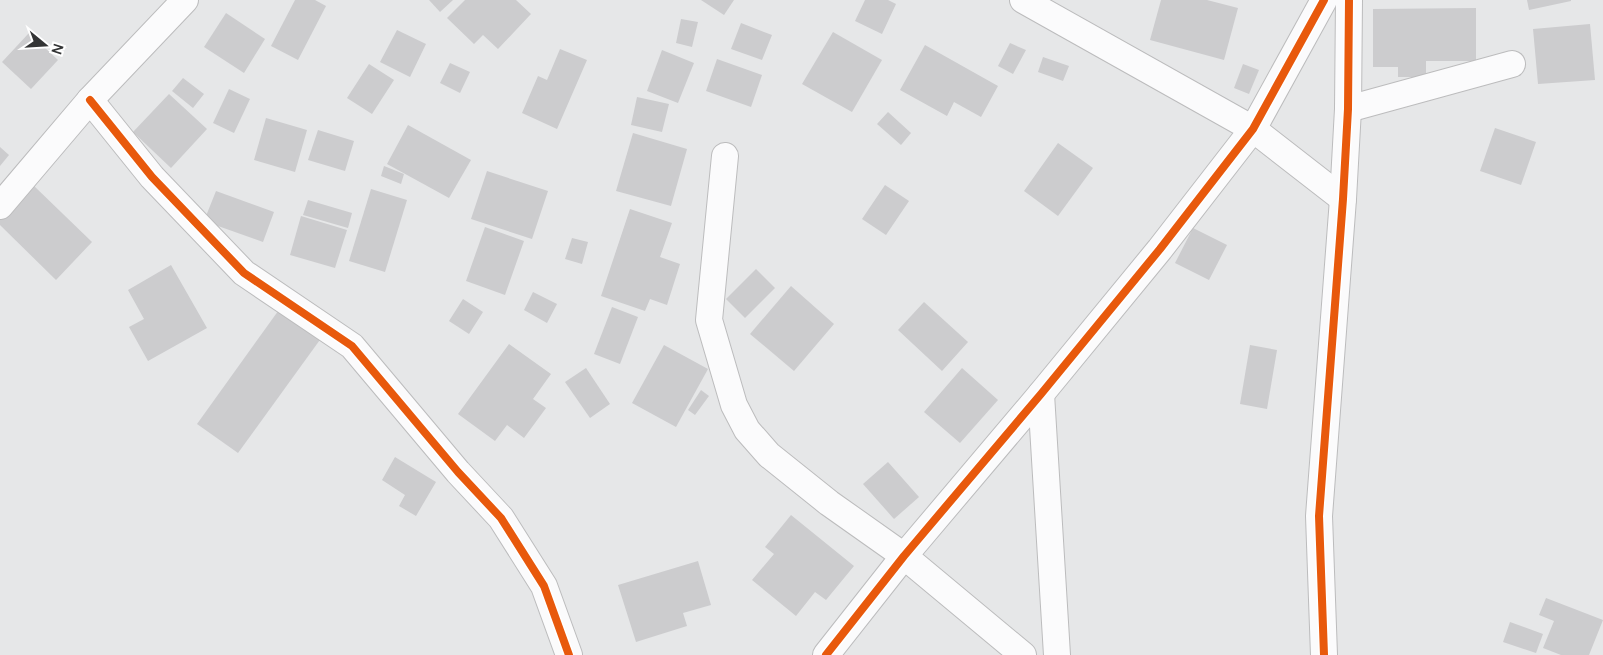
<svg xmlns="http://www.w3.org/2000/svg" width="1603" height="655" viewBox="0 0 1603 655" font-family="Manrope,sans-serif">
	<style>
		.building { fill: #ccccce }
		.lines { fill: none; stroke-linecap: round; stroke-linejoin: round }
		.minor-casing { stroke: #bcbcbd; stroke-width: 28 }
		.minor { stroke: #fbfbfc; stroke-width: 26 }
		.cycleway-casing { stroke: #fff; stroke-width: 11 }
		.cycleway { stroke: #e8590c; stroke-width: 8 }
	</style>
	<rect width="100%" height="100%" fill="#e6e7e8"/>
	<g class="building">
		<path d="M 295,0 L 315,0 L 326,6 L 298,60 L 271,46 Z"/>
		<path d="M 429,0 L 453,0 L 440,12 Z"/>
		<path d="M 465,0 L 516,0 L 531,14 L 498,49 L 483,35 L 474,44 L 447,18 Z"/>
		<path d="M 701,0 L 734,0 L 724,15 Z"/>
		<path d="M 865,0 L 888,0 L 896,4 L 882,34 L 855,21 Z"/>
		<path d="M 1161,0 L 1207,0 L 1238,8 L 1224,60 L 1150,40 Z"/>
		<path d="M 1527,0 L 1571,0 L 1571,1 L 1529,10 Z"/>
		<path d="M 1476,8 L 1476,61 L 1426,61 L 1426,77 L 1398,77 L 1398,67 L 1373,67 L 1373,9 Z"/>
		<path d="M 226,13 L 265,39 L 244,73 L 204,47 Z"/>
		<path d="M 681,19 L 698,22 L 692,47 L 676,43 Z"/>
		<path d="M 741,23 L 772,35 L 762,60 L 731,49 Z"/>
		<path d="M 1590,24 L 1595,80 L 1538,84 L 1533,29 Z"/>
		<path d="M 397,30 L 426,44 L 410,77 L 380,62 Z"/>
		<path d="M 833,32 L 882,60 L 852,112 L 802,84 Z"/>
		<path d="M 29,33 L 58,60 L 31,89 L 2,62 Z"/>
		<path d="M 1010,43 L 1026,50 L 1013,74 L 998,66 Z"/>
		<path d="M 925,45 L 998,86 L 981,117 L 954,102 L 947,116 L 900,90 Z"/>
		<path d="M 560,49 L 587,60 L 557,129 L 522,113 L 538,76 L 547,80 Z"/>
		<path d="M 662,50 L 694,63 L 678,103 L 647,91 Z"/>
		<path d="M 1043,57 L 1069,66 L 1063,81 L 1038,72 Z"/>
		<path d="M 717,59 L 762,75 L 751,107 L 706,91 Z"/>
		<path d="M 450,63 L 470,72 L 460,93 L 440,83 Z"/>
		<path d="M 369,64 L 394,80 L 372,114 L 347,98 Z"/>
		<path d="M 1243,64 L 1259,70 L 1249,94 L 1234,88 Z"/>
		<path d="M 183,78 L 204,94 L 193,108 L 172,91 Z"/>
		<path d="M 229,89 L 250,99 L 234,133 L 213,123 Z"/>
		<path d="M 169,94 L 207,129 L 171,168 L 133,132 Z"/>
		<path d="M 637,97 L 669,104 L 662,132 L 631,125 Z"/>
		<path d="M 888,112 L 911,133 L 901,145 L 877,124 Z"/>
		<path d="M 266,118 L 307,130 L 295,172 L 254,160 Z"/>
		<path d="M 408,125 L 471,160 L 449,198 L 387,164 Z"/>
		<path d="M 1495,128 L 1536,142 L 1521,185 L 1480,171 Z"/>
		<path d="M 318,130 L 354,141 L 345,171 L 308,160 Z"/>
		<path d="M 633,133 L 687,149 L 671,206 L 616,191 Z"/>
		<path d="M 1058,143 L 1093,168 L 1058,216 L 1024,191 Z"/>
		<path d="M 0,147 L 9,155 L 0,166 Z"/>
		<path d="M 384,166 L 404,174 L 401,184 L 381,176 Z"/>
		<path d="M 487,171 L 548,191 L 532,239 L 471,219 Z"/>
		<path d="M 33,185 L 92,242 L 56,280 L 0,225 L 0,219 Z"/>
		<path d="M 885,185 L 909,201 L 886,235 L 862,219 Z"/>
		<path d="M 371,189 L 407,200 L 385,272 L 349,261 Z"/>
		<path d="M 216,191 L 274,212 L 263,242 L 204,221 Z"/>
		<path d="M 308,200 L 352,213 L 348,228 L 303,215 Z"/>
		<path d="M 630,209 L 672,223 L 660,257 L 680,264 L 667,305 L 650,299 L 645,311 L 601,296 Z"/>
		<path d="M 301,216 L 347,230 L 335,268 L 290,255 Z"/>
		<path d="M 485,227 L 524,241 L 505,295 L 466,281 Z"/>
		<path d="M 1193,228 L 1227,245 L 1209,280 L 1175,263 Z"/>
		<path d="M 572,238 L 588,242 L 582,264 L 565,259 Z"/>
		<path d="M 171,265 L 207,328 L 148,361 L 129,327 L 144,319 L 128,290 Z"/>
		<path d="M 756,269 L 775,288 L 745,318 L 726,299 Z"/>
		<path d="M 791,286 L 834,324 L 794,371 L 750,334 Z"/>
		<path d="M 533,292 L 557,304 L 547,323 L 524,310 Z"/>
		<path d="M 463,299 L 483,312 L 469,334 L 449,321 Z"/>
		<path d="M 924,302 L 968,342 L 942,371 L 898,330 Z"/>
		<path d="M 281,307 L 322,337 L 238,453 L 197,424 Z"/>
		<path d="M 612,307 L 638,317 L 620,364 L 594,354 Z"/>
		<path d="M 509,344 L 551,374 L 533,399 L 546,408 L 524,438 L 507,425 L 495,441 L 458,414 Z"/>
		<path d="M 664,345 L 708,369 L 676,427 L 632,403 Z"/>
		<path d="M 1250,345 L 1277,350 L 1267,409 L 1240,404 Z"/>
		<path d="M 586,368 L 610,404 L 590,418 L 565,382 Z"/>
		<path d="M 962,368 L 998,400 L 960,443 L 924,412 Z"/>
		<path d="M 701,390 L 709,396 L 695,415 L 688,410 Z"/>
		<path d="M 395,457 L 436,482 L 416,516 L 399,506 L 405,495 L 382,480 Z"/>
		<path d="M 888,462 L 919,497 L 894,519 L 863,484 Z"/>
		<path d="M 791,515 L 854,566 L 826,600 L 815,592 L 796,616 L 752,580 L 774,554 L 765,547 Z"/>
		<path d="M 698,561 L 711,605 L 683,613 L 687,626 L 636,642 L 618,585 Z"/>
		<path d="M 1546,598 L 1603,620 L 1589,655 L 1561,655 L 1543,648 L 1554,621 L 1539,615 Z"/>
		<path d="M 1510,622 L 1543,634 L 1536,653 L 1503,642 Z"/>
	</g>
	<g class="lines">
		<g class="minor-casing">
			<g id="minor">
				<path d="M 1023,0 L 1253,129 L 1343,199"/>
				<path d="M 90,100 L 152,177 L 244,273 L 352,346 L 458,472 L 501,518 L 544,586 L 569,655"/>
				<path d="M 1348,109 L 1512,64"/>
				<path d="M 725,156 L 709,320 L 734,405 L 747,430 L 769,455 L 829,503 L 904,556 L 1023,655"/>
				<path d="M 0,206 L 90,100 L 185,0"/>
				<path d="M 1041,394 L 1057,655"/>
				<path d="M 826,655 L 904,556 L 1041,394 L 1160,249 L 1253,129 L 1324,0"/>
				<path d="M 1324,655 L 1319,516 L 1343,199 L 1348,109 L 1349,0"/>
			</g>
		</g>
		<use href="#minor" class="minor"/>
		<g class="cycleway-casing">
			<g id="cycleway">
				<path d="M 90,100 L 152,177 L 244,273 L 352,346 L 458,472 L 501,518 L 544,586 L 569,655"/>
				<path d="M 826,655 L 904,556 L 1041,394 L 1160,249 L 1253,129 L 1324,0"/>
				<path d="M 1324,655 L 1319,516 L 1343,199 L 1348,109 L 1349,0"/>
			</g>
		</g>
		<use href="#cycleway" class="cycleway"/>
	</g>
	<g transform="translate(45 45) rotate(108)" stroke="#ffffff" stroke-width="4" paint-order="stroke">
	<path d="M0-4L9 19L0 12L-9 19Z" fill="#333435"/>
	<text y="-8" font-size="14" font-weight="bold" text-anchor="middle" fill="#333435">N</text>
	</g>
</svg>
